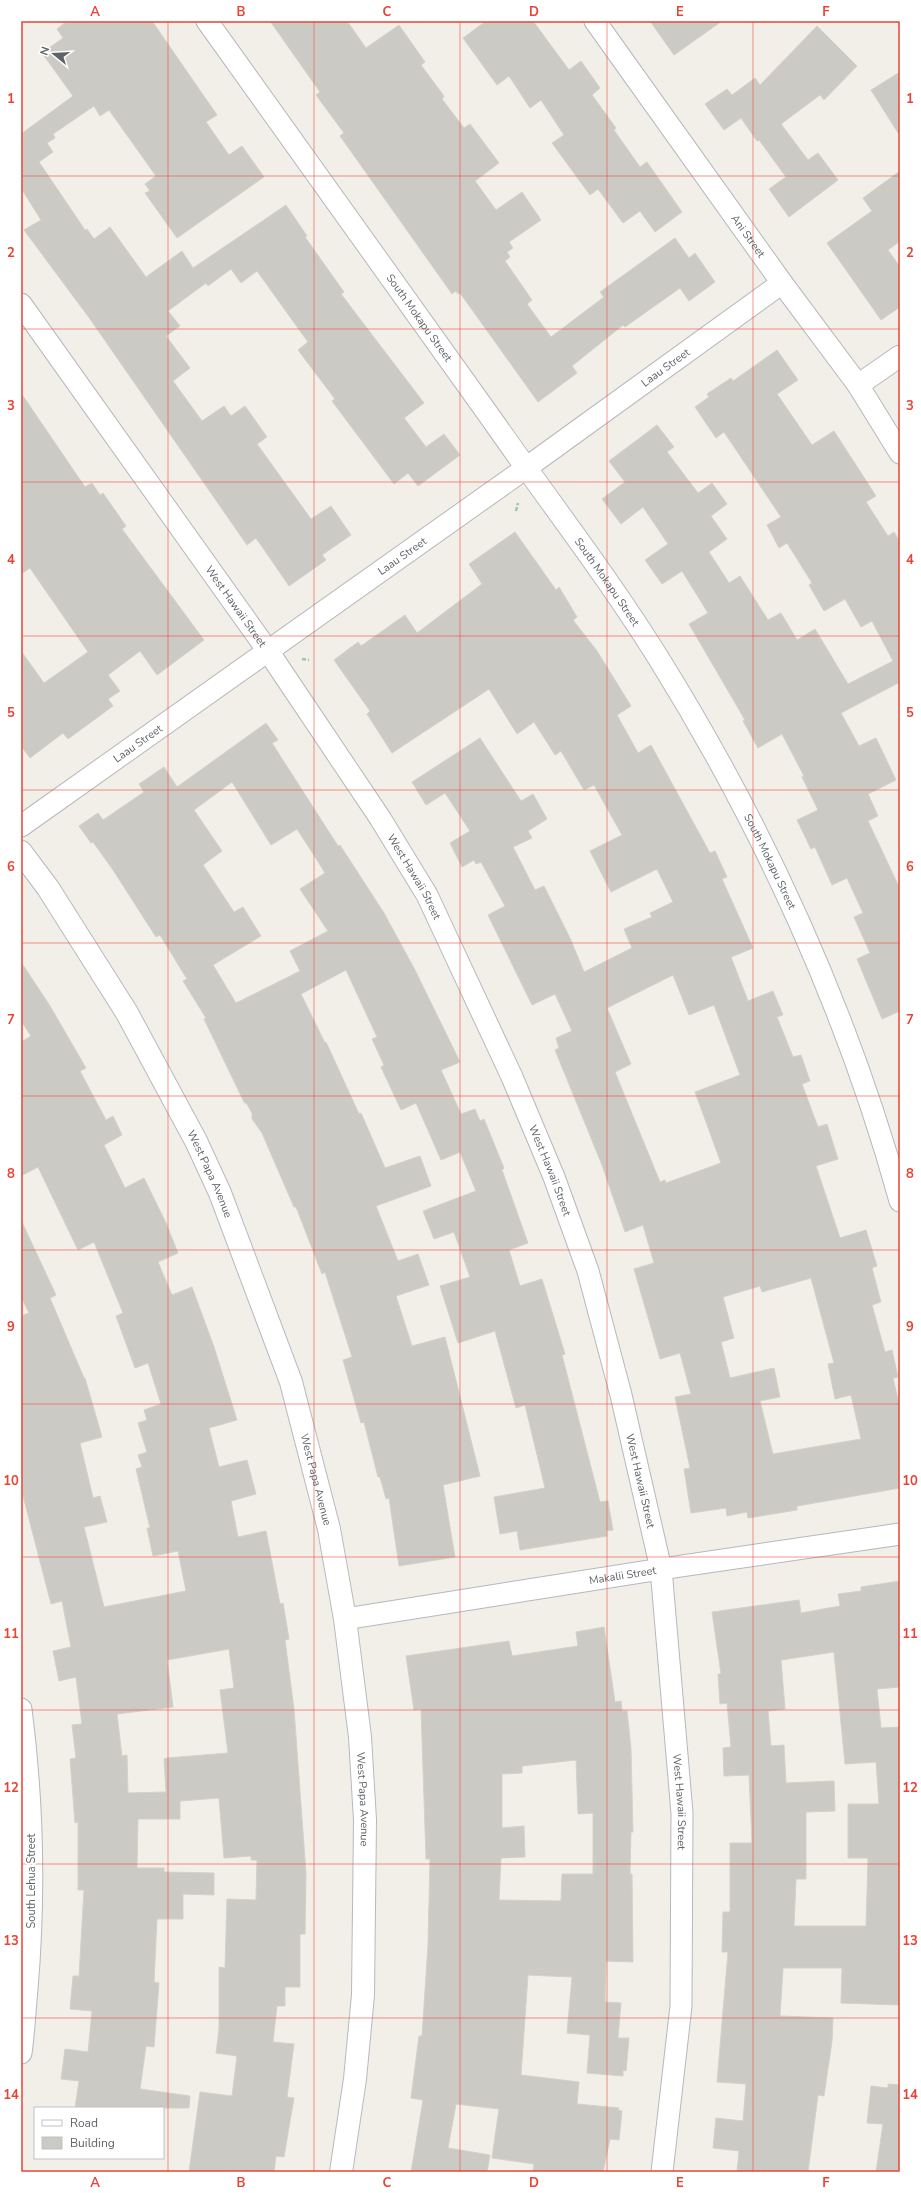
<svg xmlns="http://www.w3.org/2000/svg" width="921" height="2193" viewBox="0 0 921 2193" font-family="'Nunito Sans',sans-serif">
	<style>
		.building { fill: #cccac5; stroke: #d6d1c6; fill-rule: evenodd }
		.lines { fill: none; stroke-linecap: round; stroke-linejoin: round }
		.street-casing { stroke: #b5b8bc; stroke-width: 23 }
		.secondary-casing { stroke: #b6babf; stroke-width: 24 }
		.path { stroke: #9cc7a9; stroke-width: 2.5; stroke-dasharray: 4 2; stroke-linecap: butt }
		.street { stroke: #fff; stroke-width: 21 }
		.secondary { stroke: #fff; stroke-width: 22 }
		.grid { fill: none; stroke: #ea4335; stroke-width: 1; stroke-opacity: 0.55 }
		.labels { text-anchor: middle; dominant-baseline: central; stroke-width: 4; stroke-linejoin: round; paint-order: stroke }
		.street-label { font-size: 11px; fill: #5f6368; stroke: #fff }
		.neatline { fill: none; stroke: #ea4335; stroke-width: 1.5 }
		.grid-label { font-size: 13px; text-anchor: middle; font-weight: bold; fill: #ea4335 }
	</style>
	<rect width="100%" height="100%" fill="#f1efe8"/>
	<g class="building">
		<path d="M 67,21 L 152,21 L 217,115 L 206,122 L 229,155 L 242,146 L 264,177 L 177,238 L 145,193 L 150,191 L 145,184 L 156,176 L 109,110 L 100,116 L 94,106 L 53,134 L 55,138 L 47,143 L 53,152 L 39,162 L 85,230 L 87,229 L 94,239 L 110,227 L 146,277 L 182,251 L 193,268 L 286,205 L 307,236 L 305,237 L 344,292 L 341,294 L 424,403 L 404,418 L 426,447 L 444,434 L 460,455 L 418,486 L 408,473 L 394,484 L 332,401 L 335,399 L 298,350 L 308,342 L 257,271 L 241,283 L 231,269 L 208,286 L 206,283 L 168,311 L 180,326 L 166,336 L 190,368 L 173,381 L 202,421 L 224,406 L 231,416 L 245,406 L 267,437 L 257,444 L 311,519 L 331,506 L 351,535 L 322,555 L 326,560 L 289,586 L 256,538 L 247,545 L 90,319 L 24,230 L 41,220 L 21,188 L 21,134 L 73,96 L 42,53 L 63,38 L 57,29 Z"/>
		<path d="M 270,21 L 347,21 L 366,48 L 399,25 L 425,62 L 421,65 L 444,96 L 442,99 L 464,128 L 470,124 L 499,163 L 475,181 L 496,210 L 522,192 L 541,220 L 509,242 L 513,248 L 507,252 L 510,257 L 505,261 L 532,300 L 527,304 L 551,337 L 604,297 L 600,292 L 675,238 L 689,258 L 695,253 L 715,282 L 689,301 L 680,288 L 625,327 L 623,325 L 572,366 L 577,373 L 538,402 L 460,293 L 458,294 L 456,291 L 452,294 L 340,136 L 344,133 L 316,95 L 320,92 Z"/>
		<path d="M 486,21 L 533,21 L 569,70 L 581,61 L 600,88 L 592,95 L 616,128 L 614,130 L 640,167 L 647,162 L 682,212 L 655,232 L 640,211 L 623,223 L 598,189 L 590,195 L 552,143 L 564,135 L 541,100 L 530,108 L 509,76 L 497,85 L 463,38 Z"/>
		<path d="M 650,21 L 722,21 L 674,55 Z"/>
		<path d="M 817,26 L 857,66 L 824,100 L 820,95 L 781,124 L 808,160 L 818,153 L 838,180 L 789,217 L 769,189 L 786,177 L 759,140 L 757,141 L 741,118 L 724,130 L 705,104 L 727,89 L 732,95 L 755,78 L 760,85 Z"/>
		<path d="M 900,72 L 900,136 L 871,90 Z"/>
		<path d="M 900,171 L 900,241 L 888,250 L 900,267 L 900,307 L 881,320 L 827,243 L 872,211 L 863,198 Z"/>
		<path d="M 777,350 L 798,380 L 777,394 L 812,445 L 834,431 L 876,496 L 866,502 L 888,536 L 894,532 L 900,542 L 900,682 L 841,713 L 859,746 L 876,738 L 896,780 L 868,794 L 878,816 L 868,821 L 900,889 L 900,1011 L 882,1019 L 857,959 L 870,953 L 854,917 L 863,913 L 847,878 L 832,885 L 815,847 L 811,849 L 797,820 L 818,810 L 802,777 L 804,776 L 782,734 L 758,748 L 743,721 L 745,720 L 689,624 L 708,613 L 682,571 L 662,584 L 645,560 L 668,544 L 643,507 L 621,524 L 602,499 L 625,482 L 609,461 L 657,425 L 674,447 L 667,452 L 698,493 L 712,483 L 727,504 L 711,516 L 727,539 L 709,552 L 729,583 L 740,576 L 768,620 L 781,613 L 797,640 L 815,629 L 848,684 L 893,661 L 872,621 L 861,627 L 845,599 L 824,611 L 809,585 L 812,583 L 787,543 L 779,548 L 767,525 L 781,517 L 724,432 L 716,438 L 695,407 L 709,397 L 707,394 L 731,378 L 733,381 Z"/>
		<path d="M 21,393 L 85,487 L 92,483 L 100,495 L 103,493 L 126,526 L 122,529 L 204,640 L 157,675 L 140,651 L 108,675 L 120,691 L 108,699 L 113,706 L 68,739 L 63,733 L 30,758 L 21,746 L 21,651 L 44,683 L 88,652 L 30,568 L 21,574 Z"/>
		<path d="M 515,532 L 556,590 L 559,587 L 577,617 L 573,620 L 597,651 L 631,706 L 617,715 L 638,753 L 651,745 L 710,853 L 715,851 L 727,877 L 722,879 L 753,948 L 731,957 L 748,1001 L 773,991 L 783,1015 L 777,1017 L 793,1057 L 801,1055 L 810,1081 L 802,1084 L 818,1127 L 827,1124 L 838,1159 L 816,1166 L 840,1238 L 866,1230 L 877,1266 L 872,1268 L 881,1302 L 872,1305 L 885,1352 L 892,1350 L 898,1377 L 893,1378 L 900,1408 L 900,1488 L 803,1505 L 797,1506 L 797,1510 L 748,1518 L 747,1512 L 727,1516 L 726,1508 L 691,1513 L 684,1469 L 690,1468 L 675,1397 L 691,1394 L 680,1353 L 660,1359 L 634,1269 L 654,1263 L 643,1225 L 625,1232 L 602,1165 L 555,1050 L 559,1048 L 556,1038 L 572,1031 L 555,994 L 532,1005 L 488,915 L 505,906 L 481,862 L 476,864 L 474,860 L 462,867 L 450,843 L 470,831 L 445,793 L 426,805 L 412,782 L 480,738 L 521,801 L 533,794 L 547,819 L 528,831 L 532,838 L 513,847 L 535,890 L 544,886 L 570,938 L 584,972 L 632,948 L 624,929 L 652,917 L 650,913 L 673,902 L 657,869 L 611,892 L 590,851 L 622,835 L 594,785 L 584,790 L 561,751 L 555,755 L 534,722 L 517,734 L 489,689 L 392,753 L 367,714 L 370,711 L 334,660 L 358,642 L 361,646 L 405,615 L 417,633 L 482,584 L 469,564 ZM 673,975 L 689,1015 L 714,1005 L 740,1075 L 695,1092 L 721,1163 L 666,1183 L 665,1180 L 660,1182 L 615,1072 L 631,1064 L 607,1008 ZM 811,1278 L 834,1363 L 828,1364 L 835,1399 L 851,1395 L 861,1439 L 773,1454 L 760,1401 L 780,1397 L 774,1368 L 730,1378 L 721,1342 L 734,1338 L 723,1297 L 760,1286 L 762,1292 Z"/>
		<path d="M 266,723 L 278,740 L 272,743 L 338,846 L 340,845 L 384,913 L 415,970 L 460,1062 L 441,1070 L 461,1114 L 475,1109 L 480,1121 L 484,1119 L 504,1168 L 502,1170 L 528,1243 L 509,1250 L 520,1286 L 542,1279 L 565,1354 L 562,1355 L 600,1502 L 608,1501 L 613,1530 L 606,1531 L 607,1536 L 520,1550 L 517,1531 L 500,1534 L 494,1497 L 545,1488 L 525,1405 L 516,1408 L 495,1331 L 458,1343 L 440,1286 L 470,1277 L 454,1232 L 434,1239 L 423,1211 L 476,1191 L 460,1152 L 441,1160 L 416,1103 L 401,1110 L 381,1067 L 384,1065 L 372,1039 L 377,1037 L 346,970 L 301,994 L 325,1043 L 326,1042 L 359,1114 L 361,1113 L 385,1168 L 420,1156 L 431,1186 L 376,1206 L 398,1261 L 418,1254 L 429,1285 L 396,1296 L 412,1346 L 445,1337 L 480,1476 L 443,1485 L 455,1557 L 399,1566 L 389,1498 L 386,1499 L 380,1477 L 378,1477 L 364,1422 L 361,1423 L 343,1360 L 352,1357 L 325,1272 L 322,1274 L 296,1207 L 294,1207 L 262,1133 L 252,1119 L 252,1113 L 247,1104 L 244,1102 L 204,1019 L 206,1018 L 183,981 L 187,979 L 160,935 L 156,937 L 113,870 L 93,842 L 91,843 L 79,826 L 98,813 L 103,820 L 144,792 L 139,784 L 164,767 L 177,787 ZM 232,782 L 271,845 L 297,829 L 317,860 L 325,873 L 300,889 L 328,931 L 290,951 L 300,971 L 236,1003 L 213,965 L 261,936 L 243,907 L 234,912 L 203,865 L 222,851 L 194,810 Z"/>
		<path d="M 21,962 L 50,1006 L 86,1068 L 80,1071 L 106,1120 L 113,1116 L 122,1135 L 104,1145 L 125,1188 L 144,1178 L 166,1223 L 178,1253 L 158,1262 L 172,1295 L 192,1287 L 214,1347 L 237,1420 L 209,1428 L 219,1467 L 247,1460 L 256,1494 L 231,1501 L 238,1537 L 266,1531 L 280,1604 L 283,1603 L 289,1639 L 285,1640 L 294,1709 L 306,1873 L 305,1934 L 300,1934 L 300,1987 L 285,1987 L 285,2006 L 277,2006 L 273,2042 L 294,2044 L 287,2097 L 294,2098 L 284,2157 L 276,2156 L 274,2172 L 189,2172 L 200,2092 L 232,2096 L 237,2056 L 216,2053 L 219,2029 L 219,1967 L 225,1968 L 227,1899 L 256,1900 L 257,1860 L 251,1860 L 251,1856 L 224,1858 L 219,1798 L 180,1801 L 180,1819 L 138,1819 L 137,1868 L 164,1868 L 164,1872 L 214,1873 L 214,1895 L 183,1894 L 183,1919 L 157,1919 L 154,1982 L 159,1983 L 154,2047 L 146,2046 L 140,2089 L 190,2096 L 189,2108 L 75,2108 L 79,2081 L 61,2079 L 65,2049 L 88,2052 L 92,2011 L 70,2009 L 73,1976 L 79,1976 L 84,1890 L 78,1890 L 78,1822 L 75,1823 L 70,1759 L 76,1758 L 72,1725 L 82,1724 L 76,1677 L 59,1681 L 53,1651 L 71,1647 L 62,1601 L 51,1604 L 21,1488 L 21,1316 L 29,1313 L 21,1297 L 21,1220 L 56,1295 L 50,1298 L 84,1378 L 85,1378 L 102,1437 L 80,1443 L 93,1498 L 100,1496 L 107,1522 L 84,1527 L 104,1607 L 186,1591 L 178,1551 L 153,1556 L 147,1528 L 150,1528 L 136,1469 L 142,1467 L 138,1455 L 147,1452 L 138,1423 L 147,1420 L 144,1410 L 161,1404 L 148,1363 L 135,1368 L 116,1316 L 123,1313 L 94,1242 L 78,1250 L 38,1167 L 21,1176 L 21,1042 L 31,1036 L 21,1021 ZM 229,1649 L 234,1688 L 220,1690 L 228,1753 L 167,1758 L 164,1759 L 166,1792 L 128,1793 L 127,1755 L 122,1756 L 117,1714 L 173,1707 L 167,1660 Z"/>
		<path d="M 900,1581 L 900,1687 L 877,1689 L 881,1728 L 900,1727 L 900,2005 L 841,2003 L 842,1968 L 783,1968 L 780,2016 L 833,2018 L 832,2041 L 824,2096 L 818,2095 L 808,2172 L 737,2172 L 739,2151 L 713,2148 L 716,2118 L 743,2121 L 746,2084 L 717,2082 L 728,1952 L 722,1952 L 723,1912 L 730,1912 L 730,1843 L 752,1843 L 749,1775 L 724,1776 L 723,1748 L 731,1747 L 727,1703 L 720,1704 L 718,1674 L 721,1674 L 712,1612 L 799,1600 L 801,1613 L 840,1606 L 838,1594 L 861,1591 L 861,1587 ZM 834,1652 L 845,1764 L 876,1762 L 879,1804 L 848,1804 L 848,1858 L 868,1858 L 866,1926 L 794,1926 L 796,1879 L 806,1879 L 806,1812 L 835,1811 L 834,1781 L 786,1783 L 784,1745 L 771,1746 L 768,1711 L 785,1709 L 781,1660 Z"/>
		<path d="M 604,1627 L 615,1702 L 621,1701 L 622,1711 L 627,1711 L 631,1749 L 633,1832 L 631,1832 L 630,1874 L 632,1874 L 633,1962 L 606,1961 L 605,2002 L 621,2003 L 618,2038 L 629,2038 L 626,2071 L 623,2070 L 623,2076 L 587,2073 L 590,2035 L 567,2033 L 572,1977 L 528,1975 L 521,2075 L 579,2082 L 577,2104 L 619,2108 L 618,2110 L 622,2111 L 619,2140 L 610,2139 L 603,2172 L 533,2172 L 534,2164 L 492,2158 L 499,2109 L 456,2104 L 448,2148 L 490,2155 L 487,2172 L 411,2172 L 423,2100 L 411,2098 L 419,2036 L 422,2036 L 428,1945 L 430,1859 L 426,1859 L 421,1709 L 414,1710 L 406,1656 L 509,1641 L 512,1656 L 578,1646 L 576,1632 ZM 576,1760 L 578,1814 L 593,1813 L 593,1874 L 562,1874 L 561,1901 L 499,1900 L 501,1858 L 525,1857 L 524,1826 L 502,1828 L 502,1774 L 522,1773 L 522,1766 Z"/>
		<path d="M 888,2084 L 900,2085 L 900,2172 L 876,2172 L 883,2124 L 867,2123 L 871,2086 L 888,2088 Z"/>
	</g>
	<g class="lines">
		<g class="street-casing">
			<g id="street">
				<path id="s1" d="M 207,21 C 302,154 398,287 493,421 C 548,500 608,577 659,659 C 763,826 848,1012 900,1201"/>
				<path id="s2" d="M 595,21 L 782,283 L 858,385 L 900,453"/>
				<path id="s3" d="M 21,304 L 268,651 L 380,818 L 427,895 L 512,1077 L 554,1177 L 588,1271 L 621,1395 L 661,1569 L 682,1813 L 681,2006 L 662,2172"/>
				<path d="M 858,385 L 900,356"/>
				<path id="s4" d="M 21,826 L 526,468 L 782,283"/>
				<path id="s5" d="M 345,1619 L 661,1569 L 900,1534"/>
				<path d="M 21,1709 C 33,1802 35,1895 27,1989 C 25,2010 24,2032 21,2053"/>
			</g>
		</g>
		<g class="secondary-casing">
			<g id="secondary">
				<path id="s6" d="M 21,852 L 48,888 L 127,1013 L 196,1141 L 220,1193 L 291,1382 L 329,1529 L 345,1619 L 360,1737 L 365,1820 L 363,1995 L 355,2079 L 341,2172"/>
			</g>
		</g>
		<g class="path">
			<path d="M 516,511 L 518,503"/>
			<path d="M 302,659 L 309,660"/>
		</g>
		<use href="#street" class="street"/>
		<use href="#secondary" class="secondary"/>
	</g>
	<path class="grid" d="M 168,21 L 168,2172M 314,21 L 314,2172M 460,21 L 460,2172M 607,21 L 607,2172M 753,21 L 753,2172M 21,176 L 900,176M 21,329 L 900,329M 21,482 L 900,482M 21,636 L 900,636M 21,790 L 900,790M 21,943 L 900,943M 21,1096 L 900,1096M 21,1250 L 900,1250M 21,1404 L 900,1404M 21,1557 L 900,1557M 21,1710 L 900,1710M 21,1864 L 900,1864M 21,2018 L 900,2018"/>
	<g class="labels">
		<g class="street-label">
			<text stroke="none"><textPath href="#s2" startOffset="264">Ani Street</textPath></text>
			<text stroke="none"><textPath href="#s1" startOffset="365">South Mokapu Street</textPath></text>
			<text stroke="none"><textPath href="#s4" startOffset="791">Laau Street</textPath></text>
			<text stroke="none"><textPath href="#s4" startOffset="467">Laau Street</textPath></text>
			<text stroke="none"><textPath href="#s1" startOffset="689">South Mokapu Street</textPath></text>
			<text stroke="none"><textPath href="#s3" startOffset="371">West Hawaii Street</textPath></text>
			<text stroke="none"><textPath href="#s4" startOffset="143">Laau Street</textPath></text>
			<text stroke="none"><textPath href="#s1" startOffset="1013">South Mokapu Street</textPath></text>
			<text stroke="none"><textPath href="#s3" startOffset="695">West Hawaii Street</textPath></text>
			<text stroke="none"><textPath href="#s3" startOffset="1019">West Hawaii Street</textPath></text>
			<text stroke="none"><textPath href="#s6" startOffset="374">West Papa Avenue</textPath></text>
			<text stroke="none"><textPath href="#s6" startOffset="698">West Papa Avenue</textPath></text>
			<text stroke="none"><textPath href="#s3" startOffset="1343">West Hawaii Street</textPath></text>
			<text stroke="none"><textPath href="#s5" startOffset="281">Makalii Street</textPath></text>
			<text stroke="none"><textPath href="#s6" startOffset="1022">West Papa Avenue</textPath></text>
			<text stroke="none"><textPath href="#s3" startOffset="1667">West Hawaii Street</textPath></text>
			<text transform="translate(31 1881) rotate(-90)">South Lehua Street</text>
		</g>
	</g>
	<rect width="921" height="2193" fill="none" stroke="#ffffff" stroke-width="44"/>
	<rect x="34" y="2107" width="130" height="52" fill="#ffffff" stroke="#bfc1c3"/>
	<rect x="42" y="2120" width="20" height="6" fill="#ffffff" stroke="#bfc1c3"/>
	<text x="70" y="2127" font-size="12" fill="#5f6368">Road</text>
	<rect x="42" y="2137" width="20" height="12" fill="#cccac5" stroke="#bfc1c3"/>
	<text x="70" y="2147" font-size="12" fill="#5f6368">Building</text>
	<g transform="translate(54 54) rotate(288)" stroke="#ffffff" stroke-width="3" paint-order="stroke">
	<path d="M0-3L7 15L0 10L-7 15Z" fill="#5f6368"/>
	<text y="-6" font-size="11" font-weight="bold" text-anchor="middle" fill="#5f6368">N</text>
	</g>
	<rect x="22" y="22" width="877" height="2149" class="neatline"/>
	<g class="grid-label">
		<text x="95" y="16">A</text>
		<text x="241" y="16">B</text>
		<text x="387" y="16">C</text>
		<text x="534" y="16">D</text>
		<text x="680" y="16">E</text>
		<text x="826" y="16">F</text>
		<text x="11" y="103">1</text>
		<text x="910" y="103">1</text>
		<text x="11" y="257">2</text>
		<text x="910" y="257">2</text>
		<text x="11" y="410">3</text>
		<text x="910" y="410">3</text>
		<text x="11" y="564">4</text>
		<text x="910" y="564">4</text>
		<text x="11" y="717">5</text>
		<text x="910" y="717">5</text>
		<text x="11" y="871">6</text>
		<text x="910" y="871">6</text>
		<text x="11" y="1024">7</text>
		<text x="910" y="1024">7</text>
		<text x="11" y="1178">8</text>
		<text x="910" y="1178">8</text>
		<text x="11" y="1331">9</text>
		<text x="910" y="1331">9</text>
		<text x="11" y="1485">10</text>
		<text x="910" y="1485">10</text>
		<text x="11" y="1638">11</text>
		<text x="910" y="1638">11</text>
		<text x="11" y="1792">12</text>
		<text x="910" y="1792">12</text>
		<text x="11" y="1945">13</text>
		<text x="910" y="1945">13</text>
		<text x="11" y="2099">14</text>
		<text x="910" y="2099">14</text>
		<text x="95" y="2187">A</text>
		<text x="241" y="2187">B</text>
		<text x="387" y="2187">C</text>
		<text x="534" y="2187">D</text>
		<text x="680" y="2187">E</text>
		<text x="826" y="2187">F</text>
	</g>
</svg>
